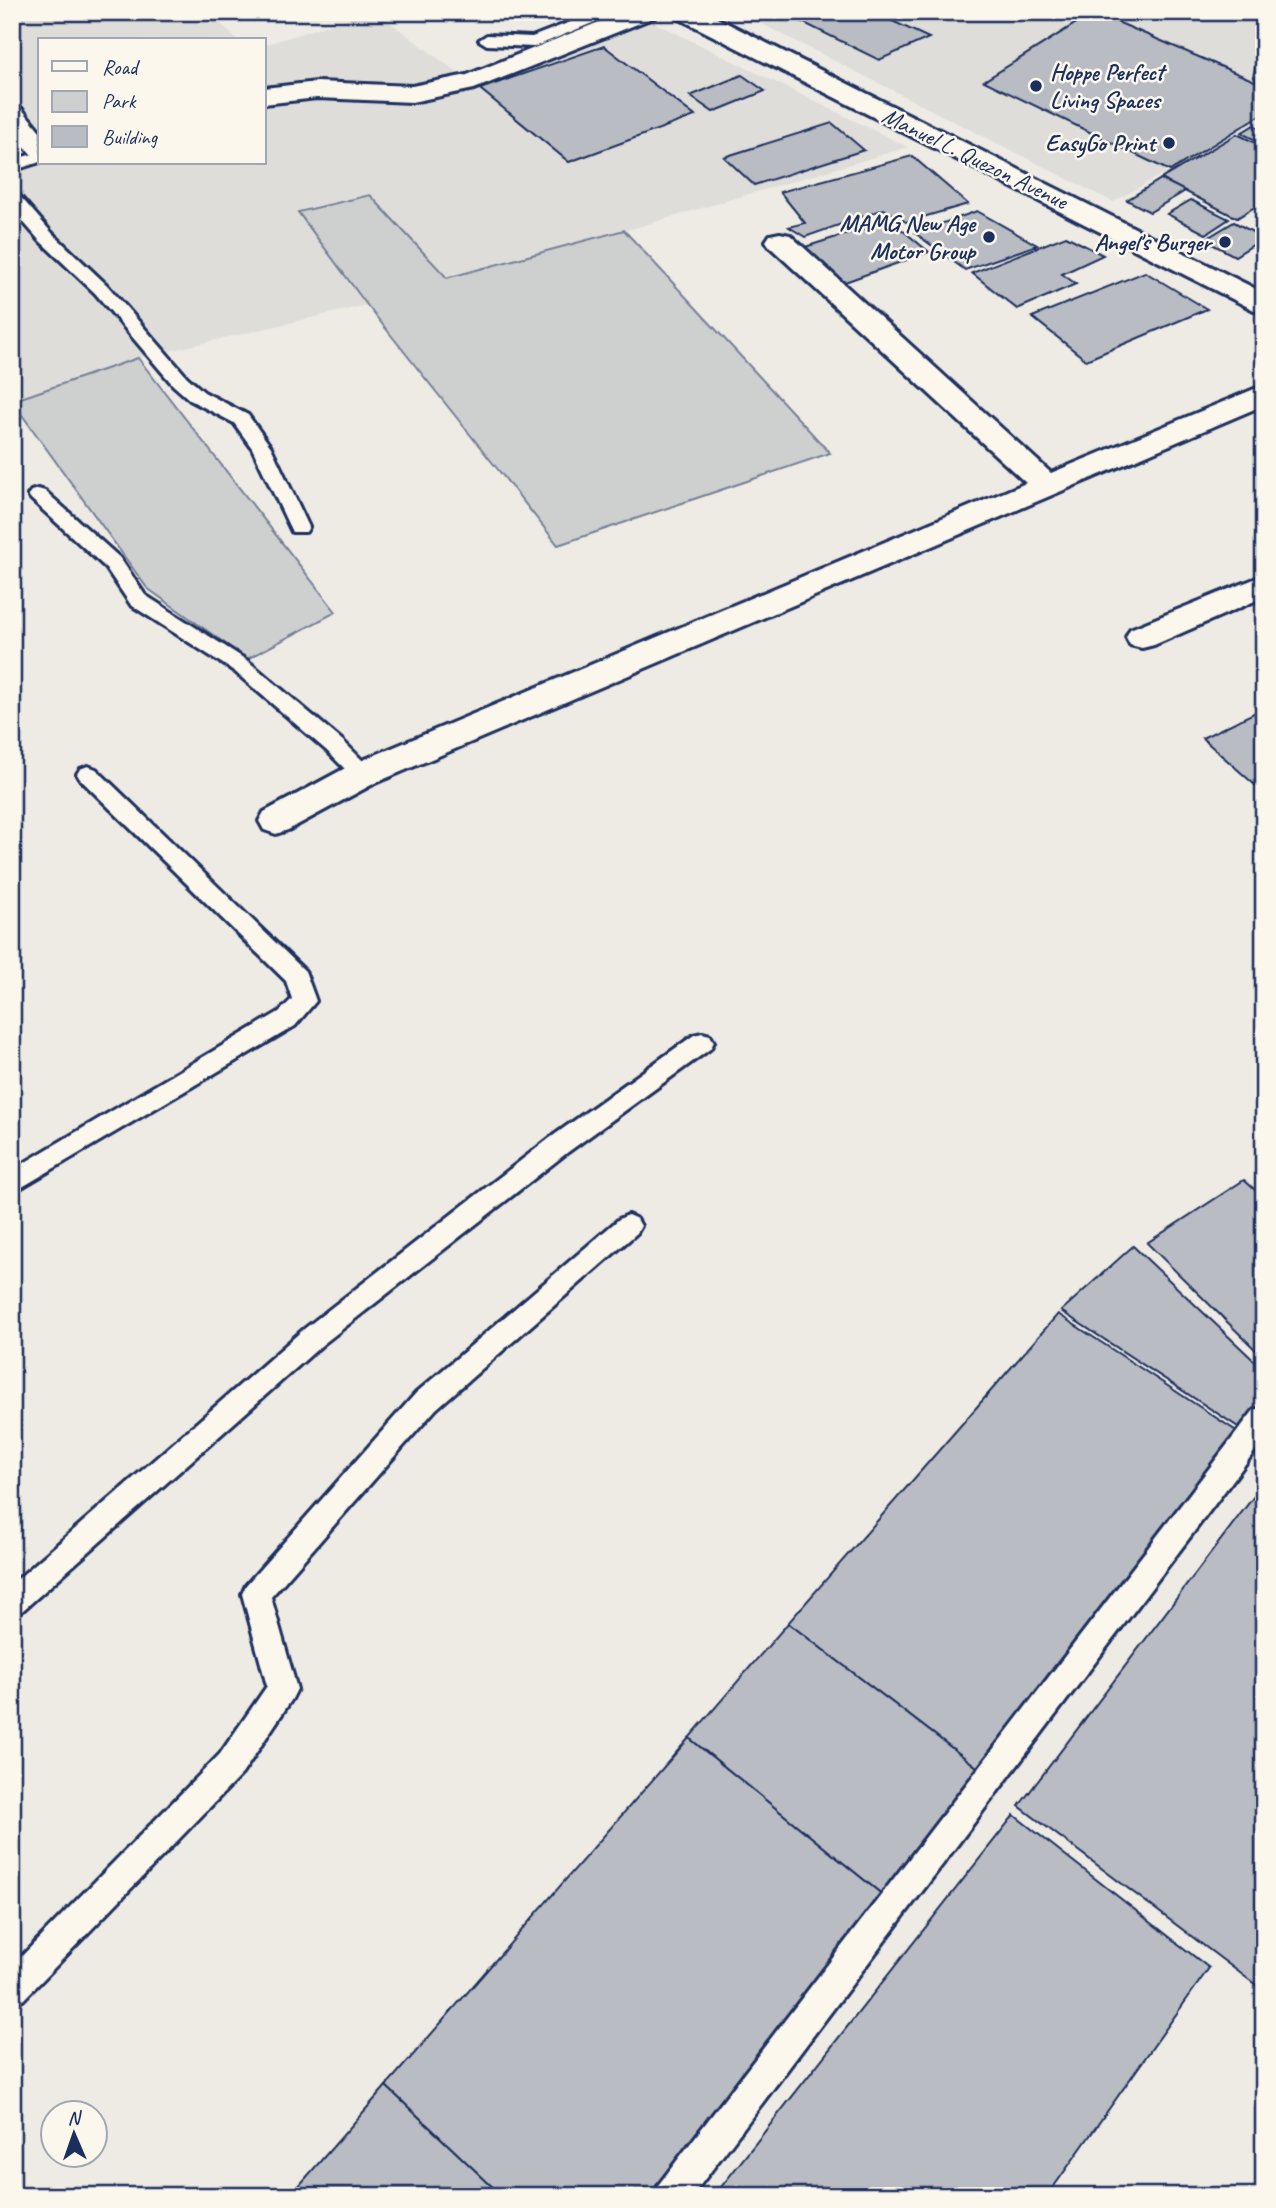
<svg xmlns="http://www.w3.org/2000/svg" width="1276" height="2208" viewBox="0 0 1276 2208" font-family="Caveat,sans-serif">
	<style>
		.built { fill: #deddda }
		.green { fill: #cecfcf; stroke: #747f96; stroke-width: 2 }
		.building { fill: #b9bcc3; stroke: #1b2f5e; stroke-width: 2 }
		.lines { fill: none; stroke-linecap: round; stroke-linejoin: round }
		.service-casing { stroke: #1b2f5e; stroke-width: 6 }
		.minor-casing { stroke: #1b2f5e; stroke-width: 6 }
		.secondary-casing { stroke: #1b2f5e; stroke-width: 6 }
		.service { fill: #fbf7ec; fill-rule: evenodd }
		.minor { fill: #fbf7ec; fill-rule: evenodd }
		.secondary { fill: #fbf7ec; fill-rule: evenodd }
		.poi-dot { fill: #1b2f5e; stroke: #fbf7ec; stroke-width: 2.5 }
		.labels { text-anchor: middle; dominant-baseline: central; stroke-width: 5; stroke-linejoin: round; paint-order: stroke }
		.far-poi-label { font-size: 24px; font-weight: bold; fill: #1b2f5e; stroke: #fbf7ec; text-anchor: end }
		.far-street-label { font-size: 24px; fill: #1b2f5e; stroke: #fbf7ec }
	</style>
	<rect width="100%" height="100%" fill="#eeebe4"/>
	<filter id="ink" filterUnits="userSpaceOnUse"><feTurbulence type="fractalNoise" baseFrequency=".0143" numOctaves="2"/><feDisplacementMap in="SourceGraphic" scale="14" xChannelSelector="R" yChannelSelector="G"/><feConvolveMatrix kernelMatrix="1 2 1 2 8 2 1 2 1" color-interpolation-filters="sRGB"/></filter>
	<g filter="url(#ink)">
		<g class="built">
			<path d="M 12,12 L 209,12 L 237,40 L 40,40 L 40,163 L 264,163 L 264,45 L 369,12 L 376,12 L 462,76 L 633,12 L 908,147 L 638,227 L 447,278 L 370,195 L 299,211 L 367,305 L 138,358 L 12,401 Z"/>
			<path d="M 738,12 L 1264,12 L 1264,117 L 1113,202 Z"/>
		</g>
		<g class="green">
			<path d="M 370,195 L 447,278 L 624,230 L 830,453 L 558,545 L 367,305 L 298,212 Z"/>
			<path d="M 138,358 L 336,612 L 247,659 L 147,588 L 12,401 Z"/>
		</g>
		<g class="building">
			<path d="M 554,12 L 599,12 L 577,24 Z"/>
			<path d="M 798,12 L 873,12 L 929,38 L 879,60 L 790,16 Z"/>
			<path d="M 1094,12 L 1264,85 L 1264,113 L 1170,171 L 984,81 Z"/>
			<path d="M 1264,29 L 1264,82 L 1253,77 Z"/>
			<path d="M 604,46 L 695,116 L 569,162 L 480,89 Z"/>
			<path d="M 742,75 L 765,91 L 713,112 L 690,96 Z"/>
			<path d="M 832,123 L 864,150 L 754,185 L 724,157 Z"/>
			<path d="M 1254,125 L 1264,131 L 1264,144 L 1241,133 Z"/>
			<path d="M 1237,134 L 1264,147 L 1264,201 L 1237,218 L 1161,179 Z"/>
			<path d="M 912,156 L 968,204 L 906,222 L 884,209 L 805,237 L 789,227 L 805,223 L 780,192 Z"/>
			<path d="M 1161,179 L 1185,191 L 1150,212 L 1127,200 Z"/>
			<path d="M 1191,200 L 1229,219 L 1206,234 L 1167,214 Z"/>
			<path d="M 977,211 L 1037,245 L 965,270 L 915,233 Z"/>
			<path d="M 890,220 L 929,252 L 842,283 L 802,248 Z"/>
			<path d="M 1234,222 L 1264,238 L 1235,256 L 1204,240 Z"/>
			<path d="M 1066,236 L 1103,255 L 1062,274 L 1076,284 L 1017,309 L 972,273 Z"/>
			<path d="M 1145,272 L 1207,309 L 1086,360 L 1032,317 Z"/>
			<path d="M 1264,708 L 1264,793 L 1202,738 Z"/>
			<path d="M 1244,1180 L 1264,1198 L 1264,1358 L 1147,1243 Z"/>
			<path d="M 1133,1246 L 1264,1370 L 1264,1405 L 1246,1432 L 1061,1311 Z"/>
			<path d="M 1058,1314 L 1244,1436 L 982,1771 L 788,1623 Z"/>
			<path d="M 1264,1483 L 1264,1991 L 1019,1806 Z"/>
			<path d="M 788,1623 L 982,1771 L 884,1896 L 689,1738 Z"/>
			<path d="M 689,1738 L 884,1896 L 649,2196 L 502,2196 L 386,2086 Z"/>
			<path d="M 1014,1815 L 1209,1968 L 1047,2196 L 714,2196 Z"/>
			<path d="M 386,2086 L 502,2196 L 290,2196 Z"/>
		</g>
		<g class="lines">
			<g class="service-casing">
				<g id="service">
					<path d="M 596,12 L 619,12 L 534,47 L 487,45 L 479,40 L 487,35 L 532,37 Z"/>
					<path d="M 40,152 L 40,162 L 12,171 L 12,160 Z"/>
					<path d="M 12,193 L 18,194 L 52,233 L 107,285 L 187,377 L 204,392 L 248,415 L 271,447 L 309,527 L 306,532 L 292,532 L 252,448 L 234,423 L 190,400 L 173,385 L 95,293 L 40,241 L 12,209 Z"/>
					<path d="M 38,489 L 45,491 L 120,558 L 145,595 L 248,661 L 343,741 L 371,769 L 374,774 L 371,779 L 363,782 L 355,779 L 327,751 L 234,671 L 131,605 L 106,568 L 31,499 L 28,495 L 31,491 Z"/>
					<path d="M 88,766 L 96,769 L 305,971 L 316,1001 L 295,1026 L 12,1193 L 12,1170 L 279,1012 L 292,999 L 286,981 L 80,779 L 77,774 L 80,769 Z"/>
					<path d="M 702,1033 L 710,1035 L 714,1042 L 710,1049 L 568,1152 L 322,1345 L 22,1611 L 12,1615 L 12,1584 L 304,1329 L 550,1138 L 694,1035 Z"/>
					<path d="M 628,1215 L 637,1219 L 641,1226 L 637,1233 L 436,1409 L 271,1597 L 297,1689 L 292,1699 L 242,1774 L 23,2000 L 12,2005 L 12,1966 L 220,1754 L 267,1686 L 242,1594 L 246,1585 L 416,1393 L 619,1219 Z"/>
					<path d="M 1264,1406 L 1264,1439 L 692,2196 L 654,2196 L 659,2184 L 1254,1410 Z"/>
				</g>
			</g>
			<g class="minor-casing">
				<g id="minor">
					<path d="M 624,12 L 658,12 L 655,17 L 474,89 L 412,102 L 317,98 L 264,104 L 264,88 L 317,82 L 412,86 L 467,75 Z"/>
					<path d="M 12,106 L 21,108 L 40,131 L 40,156 L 31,154 L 12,131 Z"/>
					<path d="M 780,233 L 790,235 L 1051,473 L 1264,385 L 1264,405 L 375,783 L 288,830 L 276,834 L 264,830 L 259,821 L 264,812 L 351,765 L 1026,483 L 770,247 L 766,241 L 770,235 Z"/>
					<path d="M 1264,575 L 1264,597 L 1154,645 L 1142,648 L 1130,645 L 1126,637 L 1130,629 Z"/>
				</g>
			</g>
			<g class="secondary-casing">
				<path id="secondary" d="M 673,12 L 705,12 L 1264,293 L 1264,312 L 1254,310 L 676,17 Z"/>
			</g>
			<use href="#service" class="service"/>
			<use href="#minor" class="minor"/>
			<use href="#secondary" class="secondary"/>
		</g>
	</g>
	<g class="poi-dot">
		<circle cx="1036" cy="86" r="7"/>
		<circle cx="1169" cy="143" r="7"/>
		<circle cx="989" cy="237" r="7"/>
		<circle cx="1225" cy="242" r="7"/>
	</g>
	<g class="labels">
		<g class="far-poi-label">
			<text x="1050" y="72" text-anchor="start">Hoppe Perfect<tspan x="1050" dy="28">Living Spaces</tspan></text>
			<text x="1155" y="143">EasyGo Print</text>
			<text x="975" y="223">MAMG New Age<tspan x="975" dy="28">Motor Group</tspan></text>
			<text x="1211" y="242">Angel's Burger</text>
		</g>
		<g class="far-street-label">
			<text transform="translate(975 158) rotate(26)">Manuel L. Quezon Avenue</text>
		</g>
	</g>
	<rect width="1276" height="2208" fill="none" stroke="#fbf7ec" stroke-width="42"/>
	<rect x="21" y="21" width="1234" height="2166" fill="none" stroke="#1b2f5e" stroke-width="2.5" filter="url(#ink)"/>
	<rect x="38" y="38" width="228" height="126" fill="#fbf7ec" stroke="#a1a7b3" stroke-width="2"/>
	<rect x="52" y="61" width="35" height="10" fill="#fbf7ec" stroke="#a1a7b3" stroke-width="2"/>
	<text x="102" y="74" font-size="21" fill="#1b2f5e">Road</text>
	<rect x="52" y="91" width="35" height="21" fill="#cecfcf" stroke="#a1a7b3" stroke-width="2"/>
	<text x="102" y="108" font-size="21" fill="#1b2f5e">Park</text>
	<rect x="52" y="126" width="35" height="21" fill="#b9bcc3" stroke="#a1a7b3" stroke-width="2"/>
	<text x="102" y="144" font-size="21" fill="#1b2f5e">Building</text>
	<g transform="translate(74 2134) rotate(358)"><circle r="33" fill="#fbf7ec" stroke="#a1a7b3" stroke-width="2"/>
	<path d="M0-5L12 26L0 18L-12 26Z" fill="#1b2f5e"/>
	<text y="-10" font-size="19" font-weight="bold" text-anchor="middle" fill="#1b2f5e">N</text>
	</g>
</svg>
